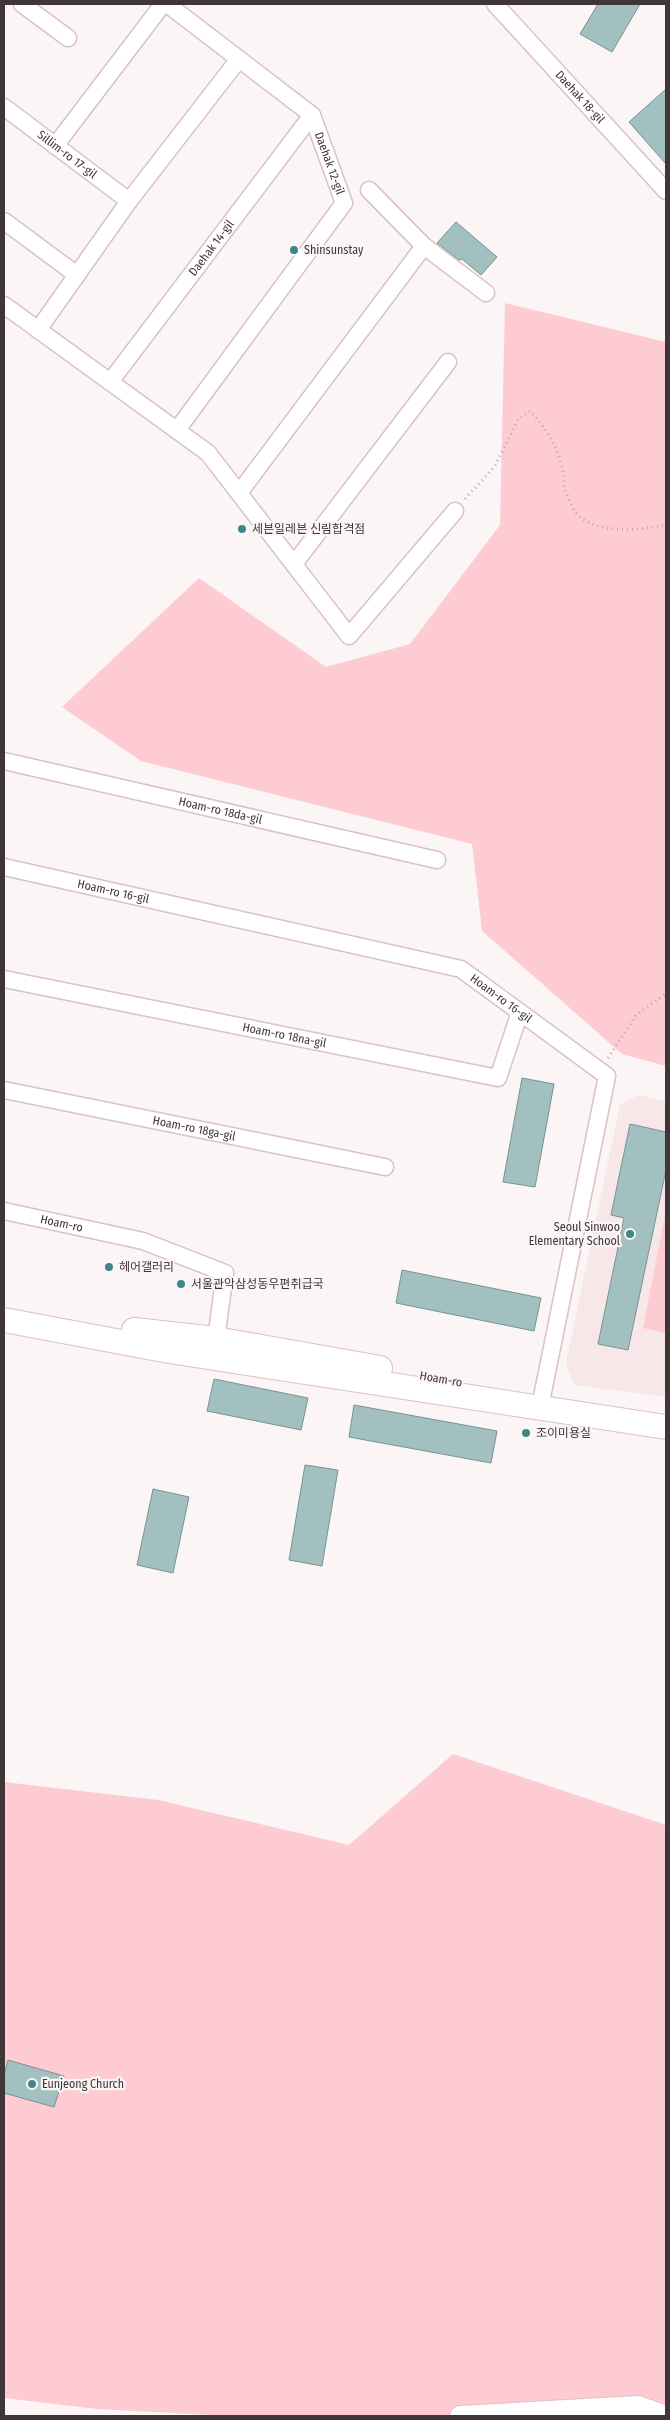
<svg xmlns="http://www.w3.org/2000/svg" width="670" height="2420" viewBox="0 0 670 2420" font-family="'Fira Sans Condensed','Noto Sans KR',sans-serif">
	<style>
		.built { fill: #f7e7e9 }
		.green { fill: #fecbd2 }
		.building { fill: #a3c0c1; stroke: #779393 }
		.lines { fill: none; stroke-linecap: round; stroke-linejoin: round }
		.minor-casing { stroke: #dbc0c4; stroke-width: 19 }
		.tertiary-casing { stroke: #dbc0c4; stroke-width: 22 }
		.secondary-casing { stroke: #dbc0c4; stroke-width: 26 }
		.path { stroke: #b6aeaf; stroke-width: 3; stroke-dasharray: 1 4; stroke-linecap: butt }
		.minor { stroke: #fff; stroke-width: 16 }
		.tertiary { stroke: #fff; stroke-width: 20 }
		.secondary { stroke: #fff; stroke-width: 24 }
		.poi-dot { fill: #3e8789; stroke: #fbf5f6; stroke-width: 2 }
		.labels { text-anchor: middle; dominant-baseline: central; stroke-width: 4.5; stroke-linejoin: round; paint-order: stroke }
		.street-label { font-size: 12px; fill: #403537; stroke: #fbf5f6 }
		.poi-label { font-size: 12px; fill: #403537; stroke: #fbf5f6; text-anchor: start }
	</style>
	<rect width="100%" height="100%" fill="#fbf5f6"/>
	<path class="built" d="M 638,1095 L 666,1101 L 666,1397 L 574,1385 L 566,1363 L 620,1105 Z"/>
	<g class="green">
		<path d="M 505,303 L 666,342 L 666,1066 L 622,1054 L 482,931 L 472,844 L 141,761 L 62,707 L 199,578 L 326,667 L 410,644 L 500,525 Z"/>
		<path d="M 666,1210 L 666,1333 L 643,1328 Z"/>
		<path d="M 453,1754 L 666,1825 L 666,2416 L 660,2413 L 460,2416 L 230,2416 L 97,2409 L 4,2398 L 4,1782 L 158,1800 L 349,1845 Z"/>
	</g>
	<g class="building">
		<path d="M 598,4 L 640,4 L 612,52 L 580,34 Z"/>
		<path d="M 666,89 L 666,164 L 629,122 Z"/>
		<path d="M 456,222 L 497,257 L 481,275 L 462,259 L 459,260 L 437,243 Z"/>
		<path d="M 522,1078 L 554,1084 L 535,1187 L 503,1182 Z"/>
		<path d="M 630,1124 L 666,1132 L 666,1170 L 628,1350 L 598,1344 L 624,1218 L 611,1215 Z"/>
		<path d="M 402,1270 L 541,1298 L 534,1331 L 396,1303 Z"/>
		<path d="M 214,1379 L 308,1398 L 301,1430 L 207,1411 Z"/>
		<path d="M 354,1405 L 497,1431 L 491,1463 L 349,1437 Z"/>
		<path d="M 305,1465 L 338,1470 L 322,1566 L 289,1560 Z"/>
		<path d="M 153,1489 L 189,1497 L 173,1573 L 137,1565 Z"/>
		<path d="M 8,2060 L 64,2076 L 54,2107 L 4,2093 L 4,2075 Z"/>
	</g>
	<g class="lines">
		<g class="minor-casing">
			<g id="minor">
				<path d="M 22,4 L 68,38"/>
				<path id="s1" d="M 167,4 L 312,115 L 344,203 L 177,430"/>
				<path id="s2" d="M 495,4 L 666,191"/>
				<path id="s3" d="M 4,107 L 129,201"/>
				<path d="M 55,146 L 163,4"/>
				<path d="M 369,190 L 424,246 L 486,293"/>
				<path d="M 4,221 L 77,275"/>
				<path d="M 4,305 L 208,453 L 349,636 L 455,511"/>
				<path d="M 38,330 L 129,201 L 239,59"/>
				<path id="s4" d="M 110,382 L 312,115"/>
				<path d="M 239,493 L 424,246"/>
				<path d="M 294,564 L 448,362"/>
				<path id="s5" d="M 4,761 L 437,860"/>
				<path id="s6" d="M 4,867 L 461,969 L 607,1076 L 542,1397"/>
				<path id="s7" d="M 4,979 L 498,1078 L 520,1012"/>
				<path id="s8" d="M 4,1090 L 385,1167"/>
				<path id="s9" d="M 4,1211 L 143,1241 L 225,1273 L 216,1339"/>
			</g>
		</g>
		<g class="tertiary-casing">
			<path id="tertiary" d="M 460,2416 L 638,2406 L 666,2416"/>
		</g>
		<g class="secondary-casing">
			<g id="secondary">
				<path d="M 4,1320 L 169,1351 L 666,1427"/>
				<path d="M 134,1330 L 216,1339 L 380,1368"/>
			</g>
		</g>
		<g class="path">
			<path d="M 465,499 L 495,466 L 518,420 L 530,411 C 545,427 557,445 562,467 C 564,475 563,483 565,490 C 568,497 574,513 580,517 C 602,534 641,530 666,525"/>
			<path d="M 608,1058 L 637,1014 L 666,994"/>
		</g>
		<use href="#minor" class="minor"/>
		<use href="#tertiary" class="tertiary"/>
		<use href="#secondary" class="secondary"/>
	</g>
	<g class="poi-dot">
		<circle cx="294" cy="250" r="5"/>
		<circle cx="242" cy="529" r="5"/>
		<circle cx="630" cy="1234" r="5"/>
		<circle cx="109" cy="1267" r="5"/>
		<circle cx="181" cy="1284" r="5"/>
		<circle cx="526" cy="1433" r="5"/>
		<circle cx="32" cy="2084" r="5"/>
	</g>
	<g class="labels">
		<g class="street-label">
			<text stroke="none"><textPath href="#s2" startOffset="126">Daehak 18-gil</textPath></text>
			<text stroke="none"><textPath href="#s3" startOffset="79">Sillim-ro 17-gil</textPath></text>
			<text stroke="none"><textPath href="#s1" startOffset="234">Daehak 12-gil</textPath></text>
			<text stroke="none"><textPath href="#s4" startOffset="168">Daehak 14-gil</textPath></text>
			<text stroke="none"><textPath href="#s5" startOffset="222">Hoam-ro 18da-gil</textPath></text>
			<text stroke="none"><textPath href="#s6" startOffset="112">Hoam-ro 16-gil</textPath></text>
			<text stroke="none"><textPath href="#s6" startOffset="518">Hoam-ro 16-gil</textPath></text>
			<text stroke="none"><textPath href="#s7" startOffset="286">Hoam-ro 18na-gil</textPath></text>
			<text stroke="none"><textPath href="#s8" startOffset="194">Hoam-ro 18ga-gil</textPath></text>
			<text stroke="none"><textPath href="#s9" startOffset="59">Hoam-ro</textPath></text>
			<text transform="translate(441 1379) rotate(10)">Hoam-ro</text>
		</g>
		<g class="poi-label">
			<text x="304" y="250">Shinsunstay</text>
			<text x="252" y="529">세븐일레븐 신림합격점</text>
			<text x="620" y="1227" text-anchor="end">Seoul Sinwoo<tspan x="620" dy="14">Elementary School</tspan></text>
			<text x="119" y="1267">헤어갤러리</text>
			<text x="191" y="1284">서울관악삼성동우편취급국</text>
			<text x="536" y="1433">조이미용실</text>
			<text x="42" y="2084">Eunjeong Church</text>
		</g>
	</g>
	<rect width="670" height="2420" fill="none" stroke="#403537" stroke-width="10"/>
</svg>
